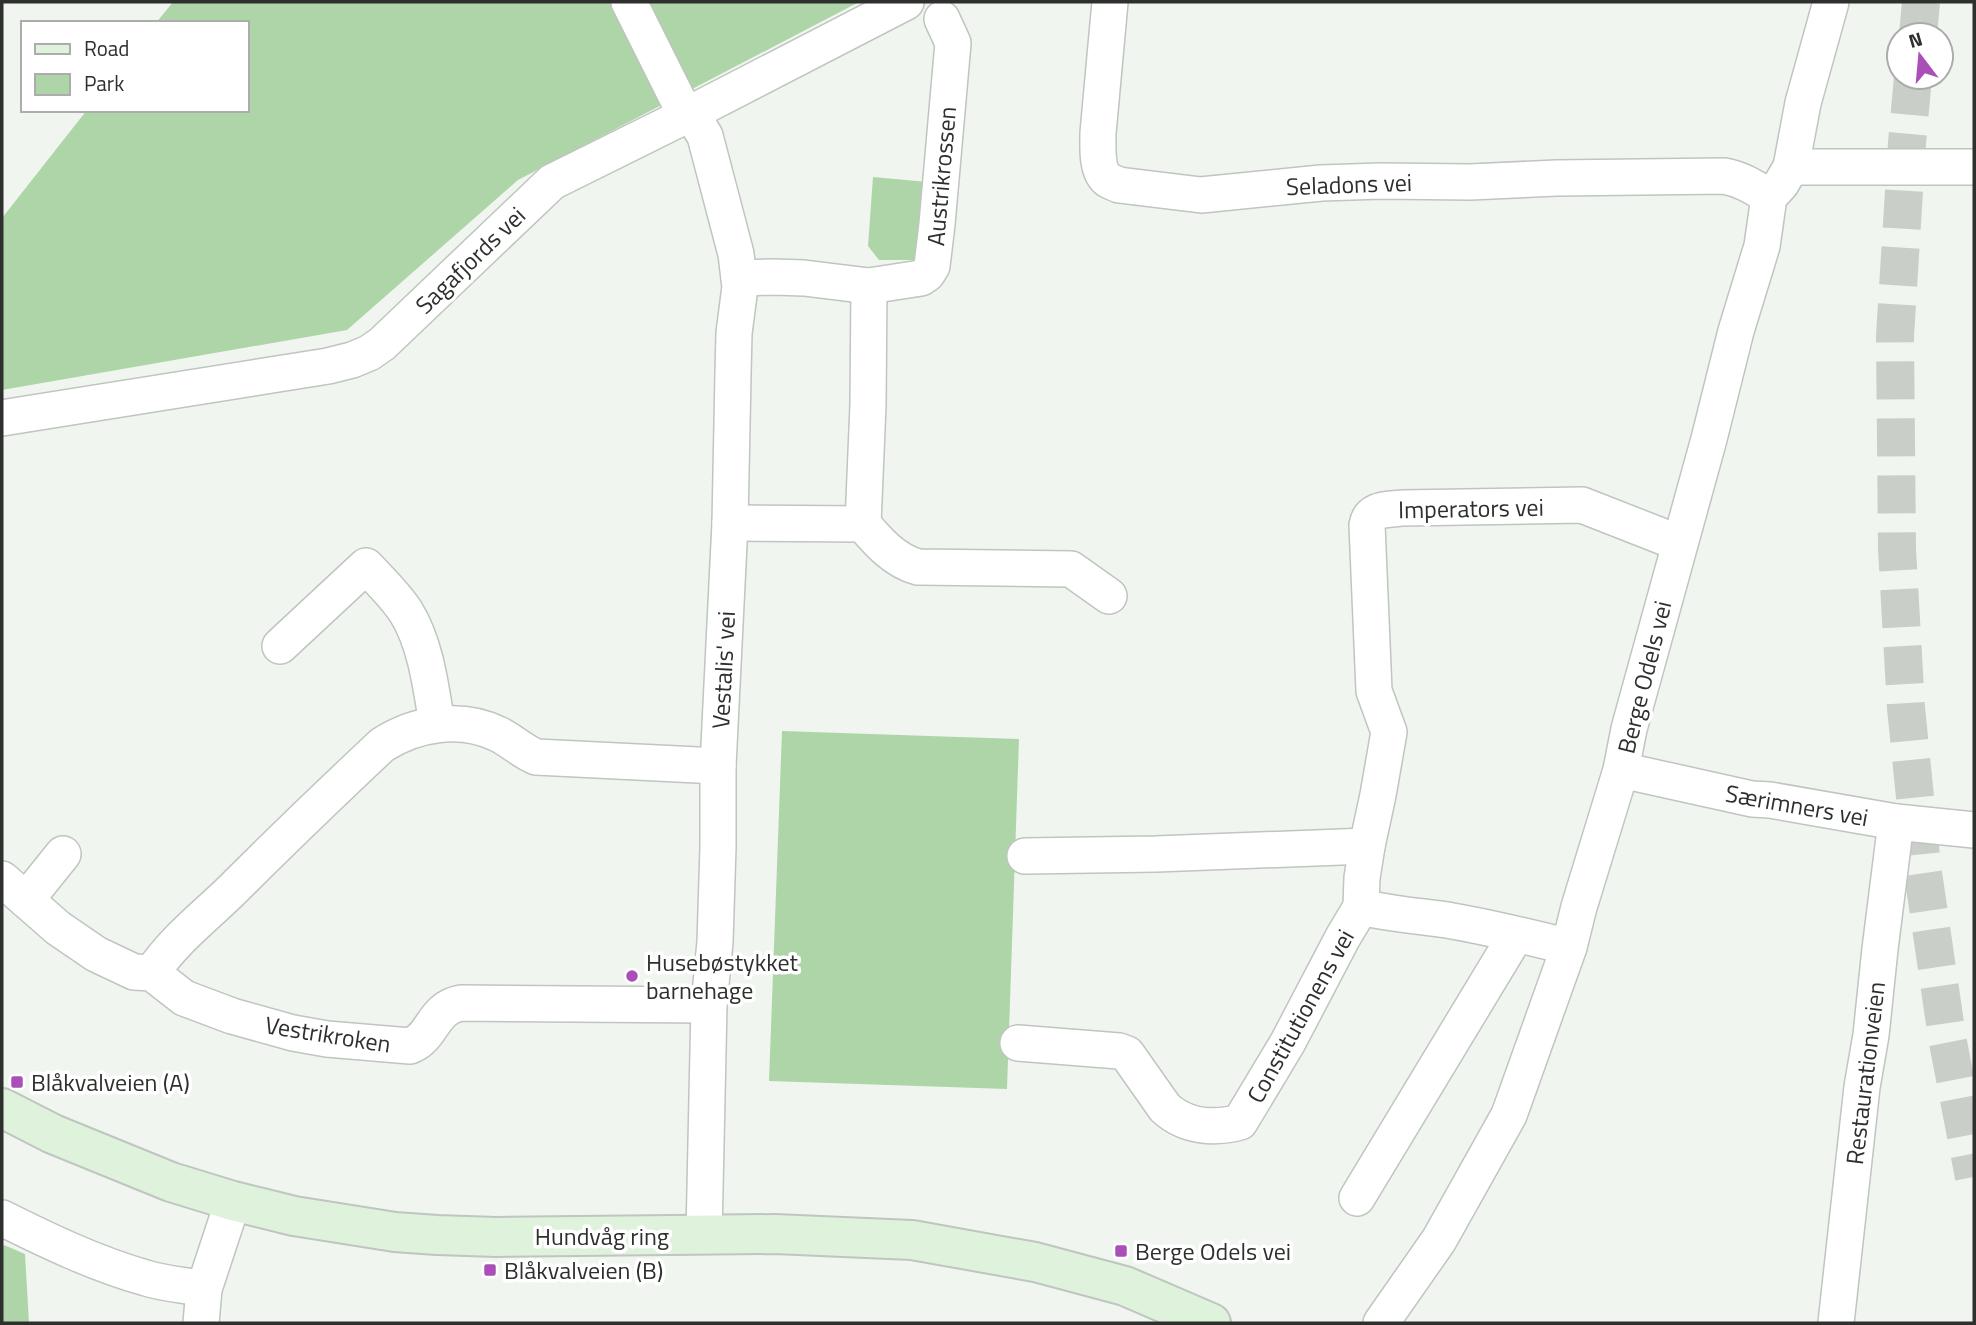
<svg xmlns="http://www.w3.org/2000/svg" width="1976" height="1325" viewBox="0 0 1976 1325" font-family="'Titillium Web',sans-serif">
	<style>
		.green { fill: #add5a8 }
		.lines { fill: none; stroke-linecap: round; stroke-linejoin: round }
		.highway-tunnel { stroke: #c9cec8; stroke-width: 38; stroke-dasharray: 38 19; stroke-linecap: butt }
		.street-casing { stroke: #bfc5bf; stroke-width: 38 }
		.secondary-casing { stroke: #bfc5bf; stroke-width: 42 }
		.street { stroke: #fff; stroke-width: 35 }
		.secondary { stroke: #dff2dc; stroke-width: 38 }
		.poi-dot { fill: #aa4eb8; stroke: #fff; stroke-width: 2.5 }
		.labels { text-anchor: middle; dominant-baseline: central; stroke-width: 7; stroke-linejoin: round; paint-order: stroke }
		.street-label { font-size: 24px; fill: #2d302d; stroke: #fff }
		.poi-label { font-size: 24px; fill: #2d302d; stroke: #fff; text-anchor: start }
	</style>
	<rect width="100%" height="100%" fill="#f0f6ef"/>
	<g class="green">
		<path d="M 173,2 L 859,2 L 518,180 L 347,330 L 2,390 L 2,218 L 87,110 L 247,110 L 247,23 L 156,23 Z"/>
		<path d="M 873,177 L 939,183 L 921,260 L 879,260 L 868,246 Z"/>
		<path d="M 782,731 L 1019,739 L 1007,1089 L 769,1081 Z"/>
		<path d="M 4,1245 L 25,1254 L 29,1323 L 2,1323 L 2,1249 Z"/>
	</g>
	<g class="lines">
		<g class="highway-tunnel">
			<path d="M 1918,35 L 1921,2"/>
			<path d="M 1913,77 L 1907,143 L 1895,336 L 1897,549 L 1906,708 L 1922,866 L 1947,1037 L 1974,1177"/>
		</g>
		<g class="street-casing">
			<g id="street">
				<path d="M 629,2 L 679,102 L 691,113 L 705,136 L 736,254 L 740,287 L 734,333 L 733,374 L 730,523 L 718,766 L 718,847 L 715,942 L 709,1005 L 704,1235"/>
				<path d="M 1110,2 L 1098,133 C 1098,146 1096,171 1108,180 C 1111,182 1115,183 1119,185 L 1201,195 L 1321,183 L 1381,181 L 1470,182 L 1556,178 L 1724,176 C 1741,179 1754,187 1769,197"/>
				<path d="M 1791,167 L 1974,167"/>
				<path d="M 739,278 L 774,277 L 804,278 L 869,286 L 921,278 L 927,274 L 932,266 L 937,224 L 953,43 L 942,19"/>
				<path d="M 2,418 L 328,366 L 352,360 L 369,353 L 382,344 L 552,182 L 691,113 L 906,2"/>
				<path d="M 730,523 L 863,524 C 878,542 895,561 918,567 L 1071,569 L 1109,596"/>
				<path d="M 863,524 L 868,405 L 869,286"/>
				<path d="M 280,646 L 366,566 C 380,581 395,595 406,612 C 426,644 431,688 437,724"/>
				<path d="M 1621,770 L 1752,799 L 1770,800 L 1896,822 L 1974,830"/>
				<path d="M 1025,856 L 1156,854 L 1367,846"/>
				<path d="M 2,879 L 58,928 L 96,954 L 134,972 L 152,973 L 184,998 L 232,1016 L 293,1033 L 327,1039 L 410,1046 C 433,1038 432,1008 461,1003 L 709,1005"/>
				<path d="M 26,900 L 63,854"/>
				<path d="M 1569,947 C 1529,937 1488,927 1447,920 C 1418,916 1390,914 1361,907 L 1362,878 L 1367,846 L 1378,795 L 1389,732 L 1374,691 L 1367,525 C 1370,508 1387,510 1402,508 L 1582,505 L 1679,543"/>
				<path d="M 152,973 C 173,941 203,918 230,892 C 280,842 331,793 382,745 C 416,723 461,716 498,734 C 512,741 522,751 536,757 L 718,766"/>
				<path d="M 1018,1043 L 1119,1051 L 1127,1054 L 1165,1108 C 1186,1127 1214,1129 1240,1122 L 1288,1042 L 1343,937 L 1361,907"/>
				<path d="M 1357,1198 L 1516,935"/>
				<path d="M 2,1218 C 48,1241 96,1264 146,1278 C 165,1284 185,1285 204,1289"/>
				<path d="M 201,1323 L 204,1289 L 233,1201"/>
				<path d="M 1381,1323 L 1439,1240 L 1509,1115 L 1569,947 L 1579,907 L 1621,770 L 1629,729 L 1709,439 L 1736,331 L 1762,246 L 1769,197 L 1781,184 L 1791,167 L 1803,103 L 1831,2"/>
				<path d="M 1836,1323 L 1862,1087 L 1871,1035 L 1880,949 L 1896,822"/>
			</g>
		</g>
		<g class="secondary-casing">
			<path id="secondary" d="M 2,1108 L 53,1134 L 171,1182 L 233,1201 L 294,1216 L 395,1232 L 437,1235 L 496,1237 L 775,1234 L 912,1240 L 1035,1262 L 1125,1286 L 1211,1323"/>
		</g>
		<use href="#street" class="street"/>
		<use href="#secondary" class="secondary"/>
	</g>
	<g class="poi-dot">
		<circle cx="632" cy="976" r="7"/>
		<rect x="10" y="1075" width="14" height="14" rx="3.5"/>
		<rect x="1114" y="1244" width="14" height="14" rx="3.5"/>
		<rect x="483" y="1263" width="14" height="14" rx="3.5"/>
	</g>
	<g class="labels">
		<g class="street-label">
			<text transform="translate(941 176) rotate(-85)">Austrikrossen</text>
			<text transform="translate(1349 184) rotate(-2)">Seladons vei</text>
			<text transform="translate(470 260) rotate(-44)">Sagafjords vei</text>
			<text transform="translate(1471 508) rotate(-1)">Imperators vei</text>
			<text transform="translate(723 670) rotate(-87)">Vestalis' vei</text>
			<text transform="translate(1644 677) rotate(-76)">Berge Odels vei</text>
			<text transform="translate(1797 805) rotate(10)">Særimners vei</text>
			<text transform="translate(1300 1016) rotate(-61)">Constitutionens vei</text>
			<text transform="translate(328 1034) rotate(9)">Vestrikroken</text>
			<text transform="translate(1865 1073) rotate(-83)">Restaurationveien</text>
			<text x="602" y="1236">Hundvåg ring</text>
		</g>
		<g class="poi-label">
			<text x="646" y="962">Husebøstykket<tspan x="646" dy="28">barnehage</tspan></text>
			<text x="31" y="1082">Blåkvalveien (A)</text>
			<text x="1135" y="1251">Berge Odels vei</text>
			<text x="504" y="1270">Blåkvalveien (B)</text>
		</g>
	</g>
	<rect width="1976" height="1325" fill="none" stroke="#2d302d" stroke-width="7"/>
	<rect x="21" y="21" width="228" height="91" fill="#ffffff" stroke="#abacab" stroke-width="2"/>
	<rect x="35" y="44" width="35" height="10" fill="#dff2dc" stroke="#abacab" stroke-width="2"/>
	<text x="84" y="56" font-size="21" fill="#2d302d">Road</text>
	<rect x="35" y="74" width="35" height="21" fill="#add5a8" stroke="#abacab" stroke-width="2"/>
	<text x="84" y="91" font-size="21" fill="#2d302d">Park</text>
	<g transform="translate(1920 56) rotate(344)"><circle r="33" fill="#ffffff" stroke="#abacab" stroke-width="2"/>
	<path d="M0-5L12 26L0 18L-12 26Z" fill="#aa4eb8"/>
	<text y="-10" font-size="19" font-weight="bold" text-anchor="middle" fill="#2d302d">N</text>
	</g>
</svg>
